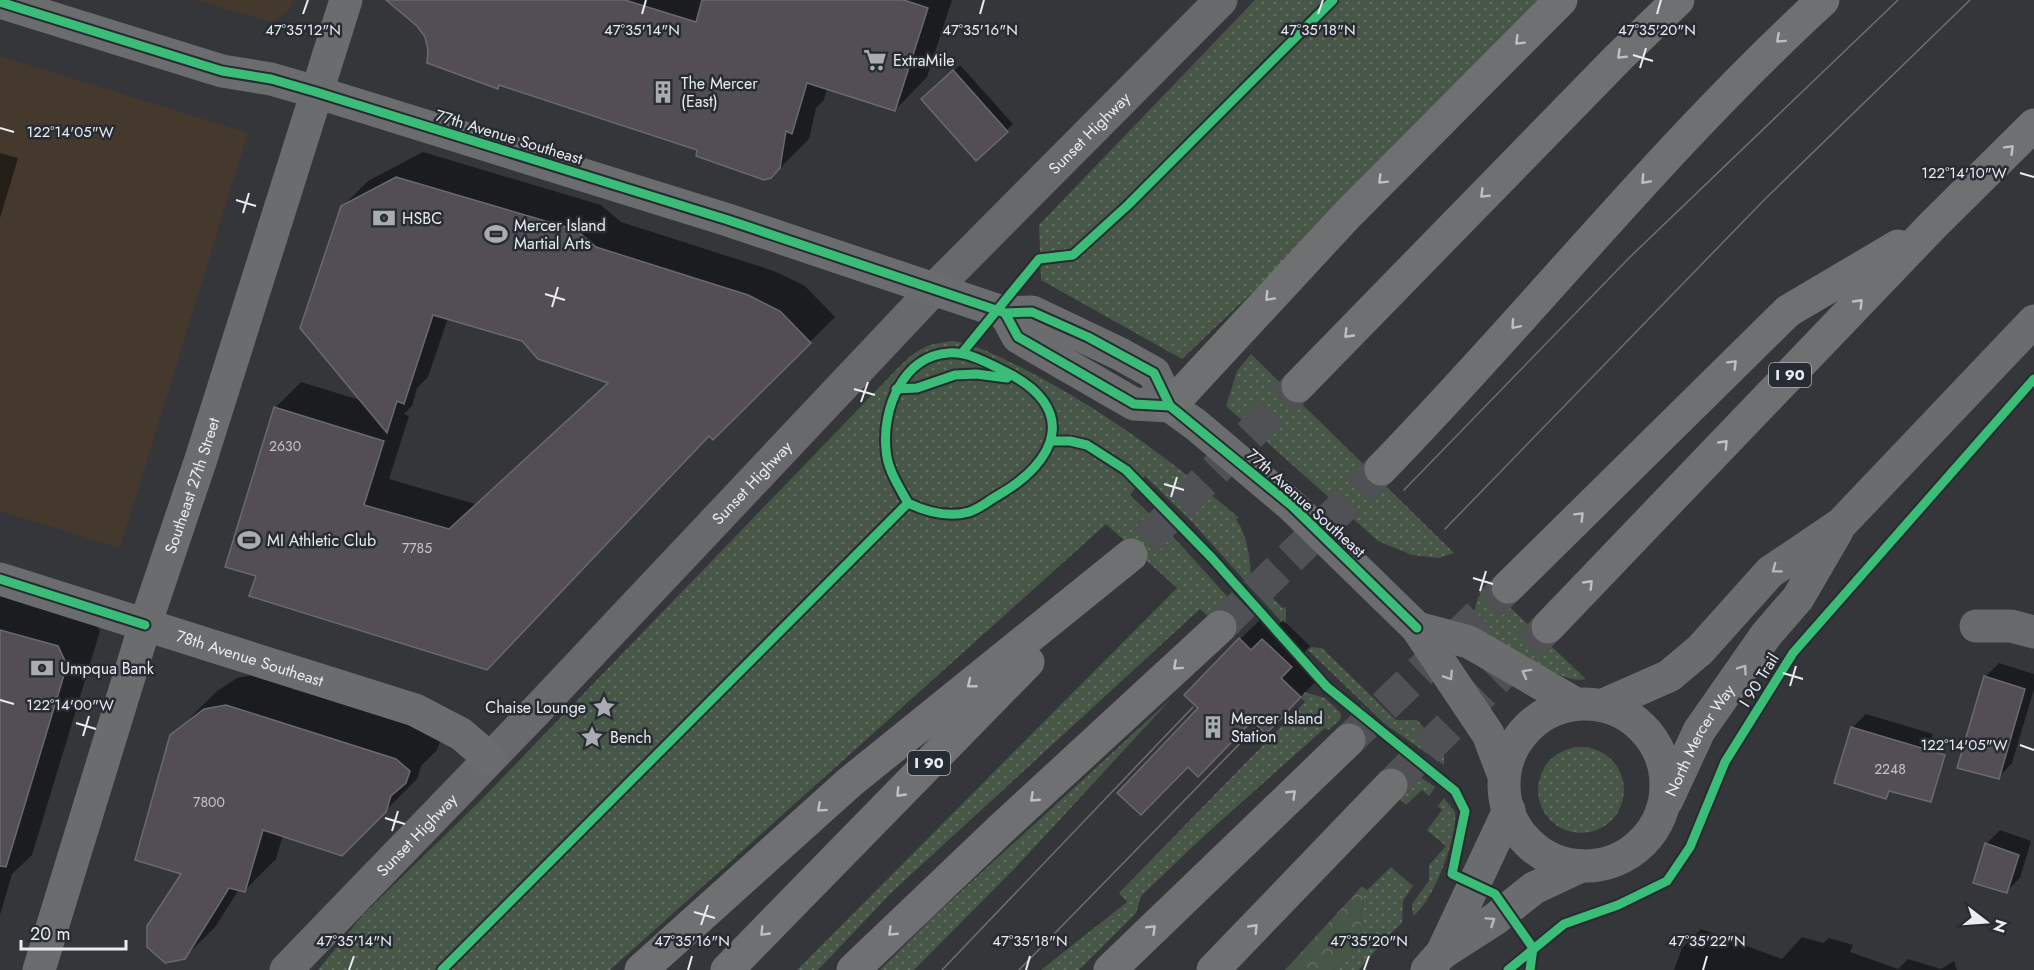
<svg xmlns="http://www.w3.org/2000/svg" width="2034" height="970" viewBox="0 0 2034 970" font-family="Jost,sans-serif">
	<style>
		.commercial { fill: #45392e }
		.grass { fill: url(#grass-dots) }
		.forest { fill: url(#forest-crowns) }
		.shadow { fill: #0007; fill-rule: evenodd }
		.building { fill: #534e56; stroke: #6a6a6d; stroke-width: 1.5 }
		.lines { fill: none; stroke-linecap: round; stroke-linejoin: round }
		.highway-tunnel { stroke: #4f5155; stroke-width: 33; stroke-dasharray: 33 16; stroke-linecap: butt }
		.street { stroke: #68696a; stroke-width: 33 }
		.secondary { stroke: #6a6c6d; stroke-width: 33 }
		.highway { stroke: #6e7071; stroke-width: 33 }
		.tram { stroke: #6d6f71; stroke-width: 1.5 }
		.secondary-bridge { stroke: #6a6c6d; stroke-width: 33 }
		.cycleway-casing { stroke: #272b32; stroke-width: 13 }
		.cycleway { stroke: #3abd76; stroke-width: 9 }
		.oneway { stroke: #bec1c4 }
		.oneway2 { stroke: #b6b9bc }
		.ticks { fill: none; stroke: #e9ecf1; stroke-width: 2 }
		.labels { text-anchor: middle; dominant-baseline: central; stroke-width: 5; stroke-linejoin: round; paint-order: stroke }
		.number-label { font-size: 14px; fill: #c4c4ca }
		.shield { fill: #272b32; stroke: #afb2b8; stroke-width: 1.5 }
		.shield-label { font-size: 15px; font-weight: bold; fill: #e9ecf1 }
		.poi-label { font-size: 16px; fill: #e9ecf1; stroke: #272b32; text-anchor: start }
		.street-label { font-size: 16px; fill: #e9ecf1; stroke: #272b32 }
		.ticks-label { font-size: 15px; text-anchor: middle; fill: #e9ecf1; stroke: #272b32; stroke-width: 5; stroke-linejoin: round; paint-order: stroke }
	</style>
	<defs>
		<pattern id="grass-dots" width="8" height="8" patternUnits="userSpaceOnUse" patternTransform="scale(1.5)"><rect width="8" height="8" fill="#475646"/><path d="M2 2h.1M6 6h.1" fill="none" stroke="#626e61" stroke-width="1.8" stroke-linecap="round"/></pattern>
		<pattern id="forest-crowns" width="20" height="18" patternUnits="userSpaceOnUse" patternTransform="scale(1.5)"><rect width="20" height="18" fill="#475646"/><path d="M2 6a3 3 0 1 1 6 0M12 15a3 3 0 1 1 6 0" fill="none" stroke="#626e61"/></pattern>
	</defs>
	<rect width="100%" height="100%" fill="#34363a"/>
	<g class="commercial">
		<path d="M 197,0 L 293,0 L 289,10 L 272,22 Z"/>
		<path d="M 0,56 L 248,133 L 120,548 L 0,511 Z"/>
	</g>
	<g class="grass">
		<path d="M 1255,0 L 1560,0 L 1182,359 L 1041,280 L 1039,225 Z"/>
		<path d="M 954,341 C 982,346 1005,360 1030,372 C 1106,412 1174,462 1239,518 L 1236,519 C 1248,538 1250,556 1251,578 L 1283,608 L 1286,607 L 1286,623 L 1282,622 L 1193,523 L 1145,476 L 1130,495 L 1178,542 L 1235,605 L 1239,633 L 1235,634 L 1224,626 L 1220,627 L 1200,609 L 892,892 L 818,970 L 797,970 L 1177,588 L 1106,524 L 610,970 L 318,970 L 362,916 L 480,801 L 898,368 C 918,348 926,344 954,341 Z"/>
		<path d="M 1251,354 L 1454,553 L 1439,558 L 1412,555 L 1378,541 L 1226,406 L 1237,371 Z"/>
		<path d="M 1486,585 L 1586,679 C 1573,683 1553,672 1541,667 C 1505,653 1451,631 1486,585 Z"/>
		<path d="M 1311,647 L 1322,648 L 1396,720 L 1417,720 L 1444,749 L 1444,765 L 1386,725 L 1308,650 Z"/>
		<path d="M 1304,692 L 1325,698 L 1341,713 L 1340,720 L 1328,730 L 1325,728 L 1205,835 L 1141,896 L 1136,913 L 1079,970 L 1041,970 L 1127,902 L 1119,893 L 1305,702 L 1301,697 Z"/>
		<path d="M 1172,698 L 1017,866 L 914,970 L 880,970 L 933,917 Z"/>
		<circle cx="1581" cy="790" r="43"/>
		<path d="M 1409,769 L 1435,787 L 1429,796 L 1422,790 L 1406,805 L 1389,789 Z"/>
		<path d="M 1444,798 L 1455,812 C 1458,836 1433,903 1413,916 L 1412,904 L 1429,881 L 1429,865 L 1446,846 L 1427,830 L 1442,810 L 1438,806 Z"/>
		<path d="M 1391,867 L 1413,886 L 1403,901 L 1402,923 L 1389,935 L 1359,970 L 1333,970 L 1360,942 L 1363,894 Z"/>
	</g>
	<path class="forest" d="M 1362,886 L 1367,890 L 1363,894 L 1360,942 L 1333,970 L 1285,970 Z"/>
	<g class="shadow">
		<path d="M 411,0 L 952,0 L 927,77 L 895,110 L 827,88 L 824,100 L 816,108 L 809,139 L 776,172 L 500,84 L 497,87 L 430,49 L 427,37 L 406,14 Z"/>
		<path d="M 960,65 L 1013,124 L 976,159 L 929,92 Z"/>
		<path d="M 423,152 L 601,205 L 621,222 L 774,271 L 805,286 L 835,317 L 713,438 L 709,435 L 512,643 L 227,566 L 276,407 L 301,382 L 363,401 L 342,207 L 368,181 ZM 448,318 L 522,339 L 609,382 L 475,504 L 389,479 L 409,416 L 404,414 L 412,406 L 417,388 L 428,377 Z"/>
		<path d="M 0,153 L 18,158 L 0,218 Z"/>
		<path d="M 0,587 L 91,614 L 100,631 L 32,855 L 12,874 L 0,915 Z"/>
		<path d="M 1260,620 L 1272,632 L 1283,620 L 1310,646 L 1300,657 L 1320,677 L 1286,712 L 1253,719 L 1201,708 L 1240,639 Z"/>
		<path d="M 1999,663 L 2034,674 L 2034,689 L 2012,763 L 1999,777 L 1985,677 Z"/>
		<path d="M 258,674 L 428,728 L 441,739 L 437,750 L 421,766 L 417,779 L 342,854 L 283,835 L 276,859 L 245,890 L 239,889 L 216,926 L 184,958 L 183,873 L 172,736 L 217,691 L 237,678 Z"/>
		<path d="M 1866,714 L 1933,734 L 1916,779 L 1892,790 L 1885,797 L 1852,728 Z"/>
		<path d="M 2000,830 L 2031,841 L 2020,878 L 2006,892 L 1986,844 Z"/>
		<path d="M 1701,929 L 1782,959 L 1802,937 L 1823,943 L 1829,938 L 1853,945 L 1850,952 L 1898,969 L 1908,959 L 1941,969 L 1954,961 L 1957,970 L 1674,970 L 1682,948 Z"/>
	</g>
	<g class="building">
		<path d="M 386,0 L 625,0 L 696,22 L 702,0 L 904,0 L 928,8 L 895,111 L 807,83 L 792,134 L 786,131 L 780,168 L 771,178 L 764,180 L 696,156 L 697,150 L 499,85 L 498,89 L 427,63 L 428,50 L 425,37 L 417,26 Z"/>
		<path d="M 953,70 L 1008,132 L 976,161 L 921,99 Z"/>
		<path d="M 396,177 L 576,230 L 596,247 L 748,295 L 780,311 L 811,343 L 713,440 L 709,436 L 487,670 L 249,596 L 256,576 L 225,567 L 274,407 L 384,441 L 364,505 L 449,529 L 608,383 L 538,359 L 522,341 L 433,315 L 404,404 L 397,401 L 387,433 L 300,328 L 341,206 Z"/>
		<path d="M 0,630 L 58,646 L 67,665 L 6,867 L 0,866 Z"/>
		<path d="M 1239,638 L 1251,650 L 1262,639 L 1275,651 L 1292,667 L 1281,678 L 1301,697 L 1266,734 L 1252,721 L 1198,777 L 1188,767 L 1141,815 L 1117,793 L 1198,708 L 1184,695 Z"/>
		<path d="M 1984,676 L 2025,689 L 1999,779 L 1957,768 Z"/>
		<path d="M 226,705 L 396,759 L 410,771 L 406,783 L 391,796 L 386,812 L 342,856 L 263,830 L 245,892 L 229,888 L 185,959 L 165,963 L 147,947 L 147,926 L 181,874 L 135,860 L 170,735 L 204,709 Z"/>
		<path d="M 1851,727 L 1945,755 L 1931,802 L 1889,791 L 1886,799 L 1834,783 Z"/>
		<path d="M 1985,843 L 2019,855 L 2007,893 L 1973,883 Z"/>
	</g>
	<g class="lines">
		<g class="highway-tunnel">
			<path d="M 1146,540 L 1298,386"/>
			<path d="M 1220,627 L 1381,469"/>
			<path d="M 1349,740 L 1508,587"/>
			<path d="M 1391,785 L 1548,627"/>
		</g>
		<g class="street">
			<path d="M 1976,626 L 2011,626 L 2034,632"/>
			<path id="s1" d="M 286,970 L 536,711 L 935,288 L 1221,0"/>
		</g>
		<g class="secondary">
			<path d="M 0,2 L 222,71 L 271,79 L 316,92 L 728,220 L 1005,313 L 1032,312 L 1120,354 L 1154,373 L 1170,406 L 1192,422"/>
			<path d="M 1005,313 L 1018,337 L 1134,404 L 1170,406"/>
			<path id="s2" d="M 0,579 L 415,710 L 461,734 L 489,758"/>
			<circle cx="1585" cy="785" r="81"/>
			<path d="M 1603,705 L 1669,676 L 1700,650 L 1770,572 L 1841,524 L 2034,321"/>
			<path id="s3" d="M 1667,800 L 1699,731 L 1766,635 L 1798,598 L 1837,531"/>
			<path d="M 1442,953 L 1495,919 L 1534,888 L 1581,866"/>
			<path id="s4" d="M 39,970 L 145,625 L 201,459 L 346,0"/>
			<path d="M 1427,970 L 1442,953 L 1509,810"/>
		</g>
		<g class="highway">
			<path d="M 1298,386 L 1618,58 L 1678,0"/>
			<path d="M 1170,406 L 1348,214 L 1561,0"/>
			<path d="M 1381,469 C 1531,315 1664,146 1823,0"/>
			<path d="M 1508,587 L 1788,311 L 1898,246"/>
			<path d="M 1548,627 L 1933,225 L 2034,125"/>
			<path d="M 641,970 L 850,782 L 1131,555"/>
			<path d="M 727,970 L 1028,662"/>
			<path d="M 853,970 L 1003,827 L 1220,627"/>
			<path d="M 1110,970 L 1349,740"/>
			<path d="M 1213,970 L 1391,785"/>
		</g>
		<g class="tram">
			<path d="M 1404,490 L 1630,257 L 1898,0"/>
			<path d="M 1445,529 L 1765,199 L 1970,0"/>
			<path d="M 942,970 L 1193,707"/>
			<path d="M 1019,970 L 1254,729"/>
		</g>
		<g class="secondary-bridge">
			<path d="M 1195,424 L 1292,506 L 1417,628 L 1488,734 L 1504,776"/>
			<path d="M 1417,628 L 1469,642 L 1576,704"/>
		</g>
		<g class="cycleway-casing">
			<g id="cycleway">
				<path d="M 0,2 L 222,71 L 271,79 L 316,92 L 728,220 L 1005,313 L 1032,312 L 1088,337 L 1154,373 L 1170,406 L 1292,506 L 1417,628"/>
				<path d="M 1005,313 L 1018,337 L 1134,404 L 1170,406"/>
				<path d="M 962,353 L 1039,259 L 1073,255 L 1128,205 L 1333,0"/>
				<path d="M 896,389 L 917,388 L 955,375 L 976,374 L 1007,378"/>
				<path d="M 1052,441 L 1070,441 L 1087,445 L 1126,470 L 1211,557 L 1327,687 L 1455,791 L 1465,811 L 1452,874 L 1495,894 L 1533,948 L 1530,970"/>
				<path d="M 0,579 L 145,625"/>
				<path d="M 442,970 L 908,503 C 898,485 887,469 886,449 C 882,409 903,356 948,353 C 967,351 988,363 1004,371 C 1079,407 1059,461 997,496 C 988,501 979,509 969,512 C 948,518 927,512 908,503"/>
				<path d="M 1508,970 L 1564,924 L 1618,905 L 1667,881 L 1690,847 L 1725,762 L 1793,653 L 2034,379"/>
			</g>
		</g>
		<use href="#cycleway" class="cycleway"/>
	</g>
	<defs><path id="oneway-chevron" d="M-2-3.5L2.5 0L-2 3.5" fill="none" stroke-width="1.6" stroke-linecap="round" stroke-linejoin="round" transform="scale(1.5)"/></defs>
	<g class="oneway">
		<use href="#oneway-chevron" transform="translate(1780 39) rotate(138)"/>
		<use href="#oneway-chevron" transform="translate(1519 41) rotate(135)"/>
		<use href="#oneway-chevron" transform="translate(1621 55) rotate(136)"/>
		<use href="#oneway-chevron" transform="translate(2010 149) rotate(-45)"/>
		<use href="#oneway-chevron" transform="translate(1382 180) rotate(135)"/>
		<use href="#oneway-chevron" transform="translate(1645 180) rotate(133)"/>
		<use href="#oneway-chevron" transform="translate(1484 194) rotate(135)"/>
		<use href="#oneway-chevron" transform="translate(1269 297) rotate(133)"/>
		<use href="#oneway-chevron" transform="translate(1859 303) rotate(-46)"/>
		<use href="#oneway-chevron" transform="translate(1515 325) rotate(131)"/>
		<use href="#oneway-chevron" transform="translate(1348 334) rotate(134)"/>
		<use href="#oneway-chevron" transform="translate(1733 364) rotate(-45)"/>
		<use href="#oneway-chevron" transform="translate(1724 444) rotate(-46)"/>
		<use href="#oneway-chevron" transform="translate(1580 516) rotate(-45)"/>
		<use href="#oneway-chevron" transform="translate(1589 584) rotate(-46)"/>
		<use href="#oneway-chevron" transform="translate(1177 666) rotate(138)"/>
		<use href="#oneway-chevron" transform="translate(971 684) rotate(141)"/>
		<use href="#oneway-chevron" transform="translate(900 793) rotate(134)"/>
		<use href="#oneway-chevron" transform="translate(1292 794) rotate(-44)"/>
		<use href="#oneway-chevron" transform="translate(1034 798) rotate(137)"/>
		<use href="#oneway-chevron" transform="translate(821 808) rotate(138)"/>
		<use href="#oneway-chevron" transform="translate(1254 928) rotate(-46)"/>
		<use href="#oneway-chevron" transform="translate(1152 929) rotate(-44)"/>
		<use href="#oneway-chevron" transform="translate(764 932) rotate(134)"/>
		<use href="#oneway-chevron" transform="translate(892 932) rotate(136)"/>
	</g>
	<g class="oneway2">
		<use href="#oneway-chevron" transform="translate(1776 569) rotate(143)"/>
		<use href="#oneway-chevron" transform="translate(1743 669) rotate(-55)"/>
		<use href="#oneway-chevron" transform="translate(1526 673) rotate(-151)"/>
		<use href="#oneway-chevron" transform="translate(1449 676) rotate(57)"/>
		<use href="#oneway-chevron" transform="translate(1491 921) rotate(-34)"/>
	</g>
	<path class="ticks" d="M 303,14 L 308,0M 642,14 L 646,0M 980,14 L 984,0M 1318,14 L 1323,0M 1657,14 L 1661,0M 1633,55 L 1653,61M 1640,68 L 1646,48M 0,128 L 14,132M 2020,173 L 2034,177M 236,200 L 256,206M 243,213 L 249,193M 545,294 L 565,300M 552,307 L 558,287M 854,389 L 875,395M 861,402 L 868,382M 1164,484 L 1184,490M 1171,497 L 1177,477M 1473,578 L 1493,584M 1480,591 L 1486,571M 1783,673 L 1803,679M 1790,686 L 1796,666M 0,700 L 14,704M 76,723 L 96,729M 83,736 L 89,716M 2020,745 L 2034,750M 385,818 L 405,824M 392,831 L 398,811M 694,912 L 715,918M 701,925 L 708,905M 349,970 L 354,956M 688,970 L 692,956M 1026,970 L 1030,956M 1364,970 L 1369,956M 1703,970 L 1707,956"/>
	<defs>
		<g id="supermarket-bare" transform="scale(1.8)"><path d="M-6-5.5h2.5l.6 2H6L4.5 2H-2.5L-4.4-4H-6ZM-1.5 3.2a1.3 1.3 0 1 0 .1 0ZM3 3.2a1.3 1.3 0 1 0 .1 0Z" fill="#aaacb1" stroke="#272b32" stroke-width="2.5" paint-order="stroke"/></g>
		<g id="building-bare" transform="scale(1.8)"><path d="M-4-6H4V6H1V3H-1V6H-4ZM-2.5-4.3h1.7v1.8h-1.7ZM.8-4.3h1.7v1.8H.8ZM-2.5-1h1.7V.8h-1.7ZM.8-1h1.7V.8H.8Z" fill="#aaacb1" stroke="#272b32" stroke-width="2.5" paint-order="stroke"/></g>
		<g id="bank-bare" transform="scale(1.8)"><path d="M-6-4H6V4H-6ZM0-2.3a2.3 2.3 0 1 0 0 4.6a2.3 2.3 0 1 0 0-4.6Z" fill="#aaacb1" stroke="#272b32" stroke-width="2.5" paint-order="stroke"/></g>
		<g id="stadium-bare" transform="scale(1.8)"><path d="M0-5a6.5 5 0 1 0 0 10a6.5 5 0 1 0 0-10ZM-3.5-1.8h7v3.6h-7Z" fill="#aaacb1" stroke="#272b32" stroke-width="2.5" paint-order="stroke"/></g>
		<g id="sight-bare" transform="scale(1.8)"><path d="M0-6L1.8-2.2L6-1.7L2.9 1.2L3.7 5.4L0 3.3L-3.7 5.4L-2.9 1.2L-6-1.7L-1.8-2.2Z" fill="#aaacb1" stroke="#272b32" stroke-width="2.5" paint-order="stroke"/></g>
	</defs>
	<g fill-rule="evenodd">
		<use href="#supermarket-bare" x="875" y="60"/>
		<use href="#building-bare" x="663" y="92"/>
		<use href="#bank-bare" x="384" y="218"/>
		<use href="#stadium-bare" x="496" y="234"/>
		<use href="#stadium-bare" x="249" y="540"/>
		<use href="#bank-bare" x="42" y="668"/>
		<use href="#sight-bare" x="604" y="707"/>
		<use href="#building-bare" x="1213" y="727"/>
		<use href="#sight-bare" x="592" y="737"/>
	</g>
	<g class="labels">
		<g class="number-label">
			<text x="285" y="446">2630</text>
			<text x="417" y="548">7785</text>
			<text x="1890" y="769">2248</text>
			<text x="209" y="802">7800</text>
		</g>
		<g class="shield">
			<rect x="1769" y="363" width="42" height="24" rx="4.5"/>
			<rect x="908" y="751" width="42" height="24" rx="4.5"/>
		</g>
		<g class="shield-label">
			<text x="1790" y="375">I 90</text>
			<text x="929" y="763">I 90</text>
		</g>
		<g class="poi-label">
			<text x="893" y="60">ExtraMile</text>
			<text x="681" y="83">The Mercer<tspan x="681" dy="18">(East)</tspan></text>
			<text x="402" y="218">HSBC</text>
			<text x="514" y="225">Mercer Island<tspan x="514" dy="18">Martial Arts</tspan></text>
			<text x="267" y="540">MI Athletic Club</text>
			<text x="60" y="668">Umpqua Bank</text>
			<text x="586" y="707" text-anchor="end">Chaise Lounge</text>
			<text x="1231" y="718">Mercer Island<tspan x="1231" dy="18">Station</tspan></text>
			<text x="610" y="737">Bench</text>
		</g>
		<g class="street-label">
			<text stroke="none"><textPath href="#s1" startOffset="1160">Sunset Highway</textPath></text>
			<text transform="translate(509 137) rotate(17)">77th Avenue Southeast</text>
			<text stroke="none"><textPath href="#s1" startOffset="674">Sunset Highway</textPath></text>
			<text stroke="none"><textPath href="#s4" startOffset="508">Southeast 27th Street</textPath></text>
			<text transform="translate(1306 503) rotate(42)">77th Avenue Southeast</text>
			<text stroke="none"><textPath href="#s2" startOffset="262">78th Avenue Southeast</textPath></text>
			<text transform="translate(1759 680) rotate(-58)">I 90 Trail</text>
			<text stroke="none"><textPath href="#s3" startOffset="68">North Mercer Way</textPath></text>
			<text stroke="none"><textPath href="#s1" startOffset="188">Sunset Highway</textPath></text>
		</g>
	</g>
	<g class="ticks-label">
		<text x="303" y="35">47°35'12"N</text>
		<text x="642" y="35">47°35'14"N</text>
		<text x="980" y="35">47°35'16"N</text>
		<text x="1318" y="35">47°35'18"N</text>
		<text x="1657" y="35">47°35'20"N</text>
		<text x="70" y="137">122°14'05"W</text>
		<text x="1964" y="178">122°14'10"W</text>
		<text x="70" y="710">122°14'00"W</text>
		<text x="1964" y="750">122°14'05"W</text>
		<text x="354" y="946">47°35'14"N</text>
		<text x="692" y="946">47°35'16"N</text>
		<text x="1030" y="946">47°35'18"N</text>
		<text x="1369" y="946">47°35'20"N</text>
		<text x="1707" y="946">47°35'22"N</text>
	</g>
	<g transform="translate(1986 922) rotate(107)" stroke="#272b32" stroke-width="4.5" paint-order="stroke">
	<path d="M0-4.5L10 22L0 15L-10 22Z" fill="#e9ecf1"/>
	<text y="-9" font-size="16" font-weight="bold" text-anchor="middle" fill="#e9ecf1">N</text>
	</g>
	<path d="M21 940v9h105v-9" fill="none" stroke="#e9ecf1" stroke-width="3"/>
	<text x="30" y="940" font-size="18" fill="#e9ecf1" stroke="#272b32" stroke-width="4.5" paint-order="stroke">20 m</text>
</svg>
